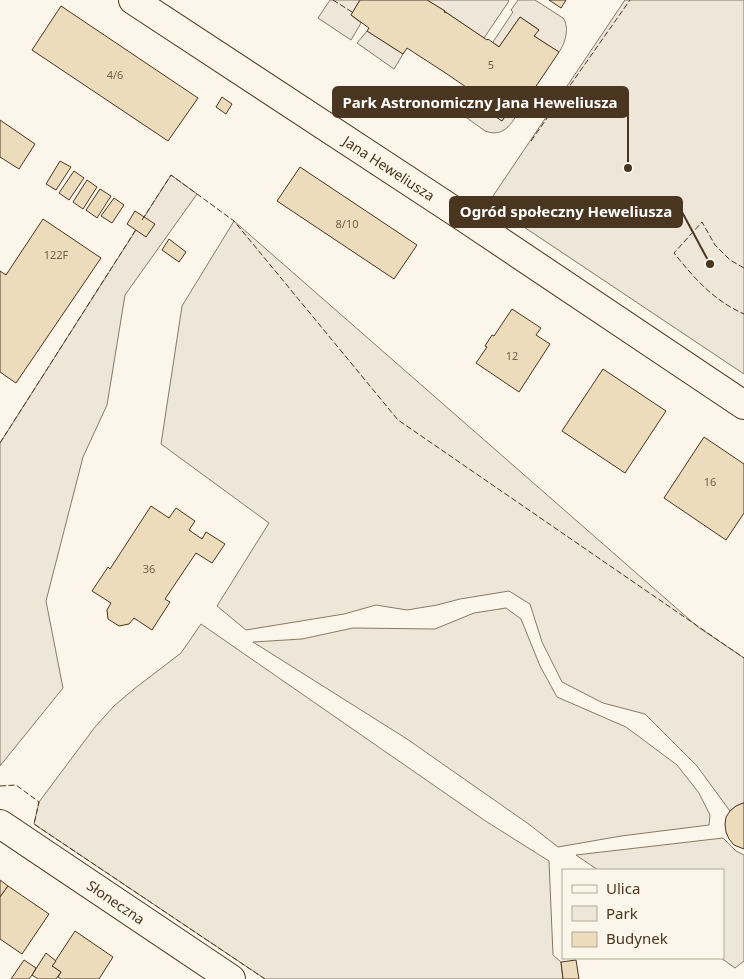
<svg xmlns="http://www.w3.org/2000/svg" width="744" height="979" viewBox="0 0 744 979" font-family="'Noto Sans',sans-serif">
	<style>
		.green { fill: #ede6d9; stroke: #887966 }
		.building { fill: #ecdcbc; stroke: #4a3520 }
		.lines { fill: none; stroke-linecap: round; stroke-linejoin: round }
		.minor-casing { stroke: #4a3520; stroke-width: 30 }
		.minor { stroke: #fbf6e9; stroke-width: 28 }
		.fence { stroke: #4a3520; stroke-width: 1; stroke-dasharray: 6 2.5; stroke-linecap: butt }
		.labels { text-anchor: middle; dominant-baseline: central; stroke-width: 4; stroke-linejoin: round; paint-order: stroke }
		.number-label { font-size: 11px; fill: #725f47 }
		.street-label { font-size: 14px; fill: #4a3520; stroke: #fbf6e9 }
		.leader { fill: none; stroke: #4a3520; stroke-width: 2 }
		.callout-dot { fill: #4a3520; stroke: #fbf6e9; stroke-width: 2 }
		.callout { fill: #4a3520; stroke: #4a3520; stroke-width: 2 }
		.callout-label { font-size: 15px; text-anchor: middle; font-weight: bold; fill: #fff }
	</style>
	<rect width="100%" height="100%" fill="#fbf6e9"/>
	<g class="green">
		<path d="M 330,0 L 360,0 L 351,15 L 361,23 L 351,40 L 318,18 Z"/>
		<path d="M 427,0 L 507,0 L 509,1 L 484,38 L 447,13 L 445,11 Z"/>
		<path d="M 518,0 L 535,0 L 563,18 C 570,27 565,44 559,52 L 534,36 L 538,29 L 520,17 L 499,47 L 493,42 L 513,12 L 511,10 Z"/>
		<path d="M 625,0 L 744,0 L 744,374 L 512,219 L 492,199 L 493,196 Z"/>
		<path d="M 367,31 L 403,54 L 394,69 L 357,43 Z"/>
		<path d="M 458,92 L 502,121 L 512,106 L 520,110 C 511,124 504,138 485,131 L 449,105 Z"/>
		<path d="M 171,175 L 197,194 L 125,295 L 107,405 L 83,457 L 46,601 L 63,688 L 0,766 L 0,443 Z"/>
		<path d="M 234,221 L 698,627 L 744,658 L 744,803 L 736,806 L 730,811 L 697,766 L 645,714 L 603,703 L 562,682 L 542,642 L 530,604 L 509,591 L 460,599 L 437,605 L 407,610 L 376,605 L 344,614 L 246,630 L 217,606 L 269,523 L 161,444 L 182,306 Z"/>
		<path d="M 506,608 L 521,619 L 540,666 L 557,697 L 626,727 L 677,765 L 699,793 L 710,815 L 709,825 L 621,836 L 558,847 L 530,825 L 407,739 L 253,642 L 302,639 L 353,628 L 435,629 L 474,613 Z"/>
		<path d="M 201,624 L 484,820 L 549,861 L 553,955 L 561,962 L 563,979 L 265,979 L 34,824 L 39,802 L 95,727 L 114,706 L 134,689 L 181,653 Z"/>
		<path d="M 723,838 L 736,851 L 744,855 L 744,961 L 735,968 L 721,958 L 723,958 L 723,870 L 598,870 L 576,855 Z"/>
	</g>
	<g class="building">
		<path d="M 360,0 L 427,0 L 445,11 L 444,12 L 447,13 L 487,40 L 488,39 L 499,47 L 520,17 L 539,30 L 534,36 L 559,52 L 520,110 L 512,106 L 502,121 L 461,93 L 466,87 L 444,72 L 407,48 L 403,54 L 367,31 L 369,28 L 351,15 Z"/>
		<path d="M 549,0 L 566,0 L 561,8 Z"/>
		<path d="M 61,6 L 198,98 L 168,141 L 32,50 Z"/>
		<path d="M 222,97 L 232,104 L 226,114 L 216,107 Z"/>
		<path d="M 0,120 L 35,144 L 19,169 L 0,157 Z"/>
		<path d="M 60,161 L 71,167 L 56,190 L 46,184 Z"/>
		<path d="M 300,167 L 417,245 L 394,279 L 277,201 Z"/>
		<path d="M 74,171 L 84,178 L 69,200 L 59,193 Z"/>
		<path d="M 87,180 L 97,187 L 83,209 L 73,202 Z"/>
		<path d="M 100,189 L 111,196 L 97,218 L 86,210 Z"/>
		<path d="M 114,198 L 124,205 L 112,223 L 101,216 Z"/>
		<path d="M 135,211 L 155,224 L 146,237 L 127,224 Z"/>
		<path d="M 43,219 L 101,258 L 16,383 L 0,372 L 0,271 L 6,275 Z"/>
		<path d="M 169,239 L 186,252 L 179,262 L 162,250 Z"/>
		<path d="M 512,309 L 541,328 L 536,335 L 550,344 L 519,392 L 476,363 L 487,347 L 485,346 L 492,335 L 494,336 Z"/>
		<path d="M 603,369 L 666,411 L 625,473 L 562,431 Z"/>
		<path d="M 704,437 L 744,464 L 744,513 L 726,540 L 664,498 Z"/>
		<path d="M 151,506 L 169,518 L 176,508 L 195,521 L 189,530 L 202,539 L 206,532 L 225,544 L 212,563 L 196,553 L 165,599 L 170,602 L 152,630 L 134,618 L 129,624 L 119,626 L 108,619 L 107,610 L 111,603 L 92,591 L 108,567 L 110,569 Z"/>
		<path d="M 743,803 L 744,803 L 744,849 L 734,845 L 729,839 L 726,832 L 725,824 L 726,817 L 730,811 L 736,806 Z"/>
		<path d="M 0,880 L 8,886 L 0,897 Z"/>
		<path d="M 8,886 L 49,914 L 22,954 L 0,939 L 0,897 Z"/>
		<path d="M 75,931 L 113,957 L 99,979 L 61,979 L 58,977 L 61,972 L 52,966 Z"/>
		<path d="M 46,953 L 56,961 L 52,966 L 61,972 L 56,979 L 38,979 L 32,975 Z"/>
		<path d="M 24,960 L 36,968 L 32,975 L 29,979 L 11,979 Z"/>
		<path d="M 576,960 L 579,979 L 563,979 L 561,962 Z"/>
	</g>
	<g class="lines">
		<g class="minor-casing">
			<g id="minor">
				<path d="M 133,0 L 462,216 L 744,405"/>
				<path d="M 0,824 L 231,979"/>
			</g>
		</g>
		<use href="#minor" class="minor"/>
		<g class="fence">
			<path d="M 333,0 L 352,12"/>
			<path d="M 531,141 L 630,0"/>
			<path d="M 142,220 L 171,175 L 234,221 L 398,420 L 744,658"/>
			<path d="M 744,268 L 730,260 L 715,245 L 702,222 L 674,253 C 695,279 713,300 744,314"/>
			<path d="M 0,443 L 137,228"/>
			<path d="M 0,786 L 16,785 L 39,802 L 34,824 L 265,979"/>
		</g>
	</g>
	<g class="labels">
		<g class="number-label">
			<text x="491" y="64">5</text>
			<text x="115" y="74">4/6</text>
			<text x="347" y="223">8/10</text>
			<text x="56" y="254">122F</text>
			<text x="512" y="355">12</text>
			<text x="710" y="481">16</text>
			<text x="149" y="568">36</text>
		</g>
		<g class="street-label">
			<text transform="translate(389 168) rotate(33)">Jana Heweliusza</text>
			<text transform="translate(116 902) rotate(34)">Słoneczna</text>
		</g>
	</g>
	<path class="leader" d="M628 168L628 102M710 264L682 212"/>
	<g class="callout-dot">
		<circle cx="628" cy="168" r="5"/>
		<circle cx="710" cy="264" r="5"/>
	</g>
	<g class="callout">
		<rect x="333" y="87" width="295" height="30" rx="5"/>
		<rect x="450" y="197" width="232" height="30" rx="5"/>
	</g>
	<g class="callout-label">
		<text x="480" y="108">Park Astronomiczny Jana Heweliusza</text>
		<text x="566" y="217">Ogród społeczny Heweliusza</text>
	</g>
	<rect x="562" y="869" width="162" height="90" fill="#fbf6e9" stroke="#b4a999"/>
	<rect x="572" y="885" width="25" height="8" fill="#fbf6e9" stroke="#b4a999"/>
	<text x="606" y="894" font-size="15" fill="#4a3520">Ulica</text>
	<rect x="572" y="906" width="25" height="15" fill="#ede6d9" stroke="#b4a999"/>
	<text x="606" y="919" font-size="15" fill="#4a3520">Park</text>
	<rect x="572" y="932" width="25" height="15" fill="#ecdcbc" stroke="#b4a999"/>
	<text x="606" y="944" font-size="15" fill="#4a3520">Budynek</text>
</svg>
